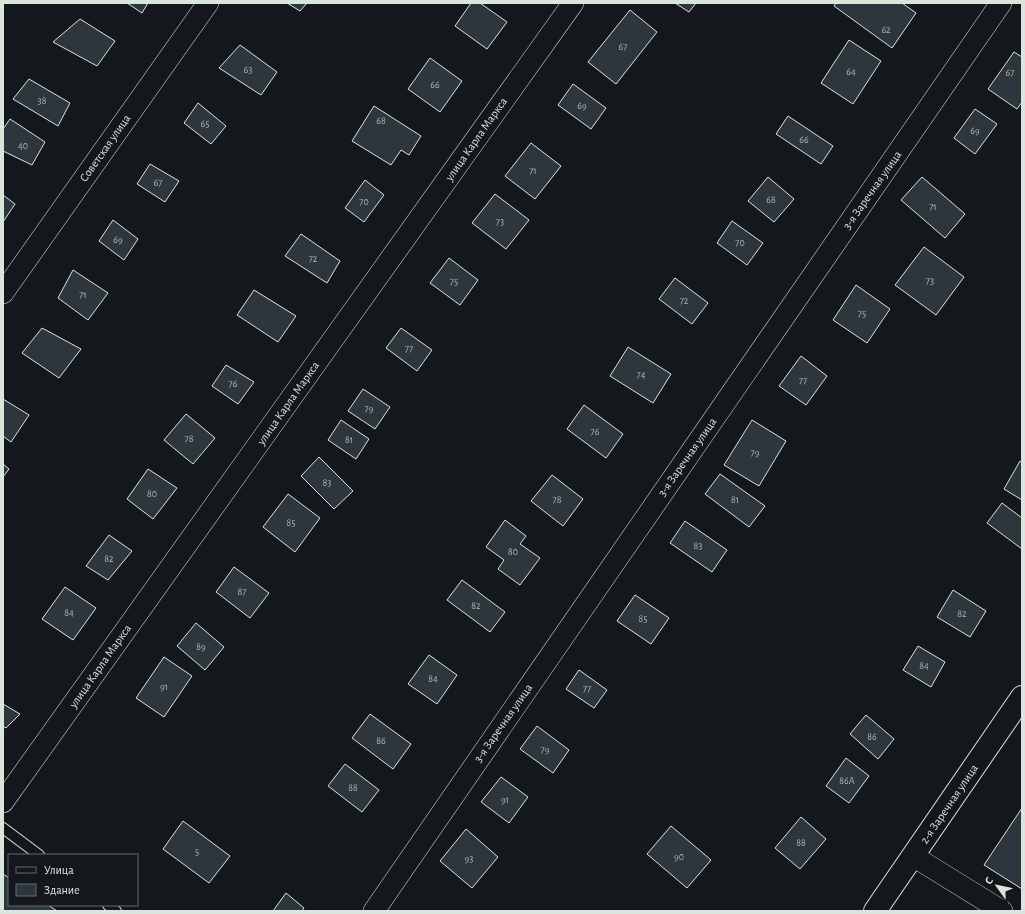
<svg xmlns="http://www.w3.org/2000/svg" width="1025" height="914" viewBox="0 0 1025 914" font-family="'Alegreya Sans',sans-serif">
	<style>
		.building { fill: #2c363c; stroke: #d8e6dc }
		.lines { fill: none; stroke-linecap: round; stroke-linejoin: round }
		.lane-casing { stroke: #d8e6dc; stroke-width: 12 }
		.street-casing { stroke: #d8e6dc; stroke-width: 22 }
		.secondary-casing { stroke: #d8e6dc; stroke-width: 24 }
		.lane { stroke: #14181c; stroke-width: 10 }
		.street { stroke: #14181c; stroke-width: 21 }
		.secondary { stroke: #14181c; stroke-width: 22 }
		.labels { text-anchor: middle; dominant-baseline: central; stroke-width: 3; stroke-linejoin: round; paint-order: stroke }
		.number-label { font-size: 10px; fill: #adbab4 }
		.street-label { font-size: 12px; fill: #d8e6dc; stroke: #14181c }
	</style>
	<rect width="100%" height="100%" fill="#14181c"/>
	<g class="building">
		<path d="M 127,3 L 148,3 L 142,13 Z"/>
		<path d="M 287,3 L 307,3 L 300,11 Z"/>
		<path d="M 471,3 L 480,3 L 507,22 L 487,49 L 455,26 Z"/>
		<path d="M 675,3 L 696,3 L 689,12 Z"/>
		<path d="M 836,3 L 902,3 L 916,13 L 892,48 L 834,6 Z"/>
		<path d="M 630,10 L 657,32 L 616,84 L 588,62 Z"/>
		<path d="M 80,19 L 115,41 L 97,66 L 53,42 Z"/>
		<path d="M 849,40 L 881,61 L 853,104 L 821,83 Z"/>
		<path d="M 240,45 L 277,72 L 261,95 L 219,68 Z"/>
		<path d="M 1014,52 L 1022,57 L 1022,102 L 1017,109 L 988,89 Z"/>
		<path d="M 430,58 L 462,81 L 440,112 L 408,89 Z"/>
		<path d="M 29,79 L 70,103 L 58,126 L 13,99 Z"/>
		<path d="M 573,84 L 606,108 L 591,129 L 558,105 Z"/>
		<path d="M 198,103 L 226,126 L 211,144 L 184,123 Z"/>
		<path d="M 374,106 L 421,136 L 409,155 L 401,150 L 391,165 L 352,141 Z"/>
		<path d="M 975,109 L 997,124 L 975,154 L 954,138 Z"/>
		<path d="M 788,116 L 833,146 L 821,164 L 776,134 Z"/>
		<path d="M 10,119 L 45,142 L 32,165 L 3,151 L 3,129 Z"/>
		<path d="M 531,143 L 561,166 L 535,199 L 505,176 Z"/>
		<path d="M 150,164 L 179,181 L 165,202 L 137,184 Z"/>
		<path d="M 768,177 L 794,199 L 774,222 L 748,201 Z"/>
		<path d="M 922,177 L 965,214 L 945,238 L 901,200 Z"/>
		<path d="M 365,180 L 384,195 L 364,222 L 345,208 Z"/>
		<path d="M 495,194 L 529,220 L 506,249 L 472,223 Z"/>
		<path d="M 3,195 L 15,204 L 3,222 Z"/>
		<path d="M 113,220 L 138,239 L 124,260 L 99,241 Z"/>
		<path d="M 732,221 L 763,243 L 747,265 L 717,243 Z"/>
		<path d="M 301,234 L 340,261 L 327,283 L 285,256 Z"/>
		<path d="M 924,247 L 964,277 L 936,315 L 895,285 Z"/>
		<path d="M 449,258 L 478,280 L 460,305 L 430,283 Z"/>
		<path d="M 73,270 L 108,293 L 88,320 L 58,298 Z"/>
		<path d="M 675,278 L 708,303 L 692,324 L 659,299 Z"/>
		<path d="M 856,285 L 890,309 L 867,343 L 833,320 Z"/>
		<path d="M 254,290 L 296,316 L 278,342 L 237,315 Z"/>
		<path d="M 42,328 L 81,349 L 59,378 L 22,353 Z"/>
		<path d="M 401,328 L 432,350 L 417,371 L 386,348 Z"/>
		<path d="M 628,347 L 671,374 L 653,403 L 610,376 Z"/>
		<path d="M 801,356 L 827,376 L 806,405 L 779,386 Z"/>
		<path d="M 226,365 L 254,382 L 238,404 L 212,386 Z"/>
		<path d="M 363,389 L 390,407 L 375,429 L 348,411 Z"/>
		<path d="M 3,399 L 29,415 L 11,442 L 3,436 Z"/>
		<path d="M 584,405 L 623,434 L 606,458 L 567,429 Z"/>
		<path d="M 186,414 L 215,438 L 193,464 L 164,440 Z"/>
		<path d="M 341,420 L 369,439 L 356,459 L 328,440 Z"/>
		<path d="M 752,420 L 786,441 L 759,486 L 724,465 Z"/>
		<path d="M 319,457 L 353,491 L 334,509 L 301,476 Z"/>
		<path d="M 1020,461 L 1022,462 L 1022,500 L 1004,489 Z"/>
		<path d="M 3,464 L 9,469 L 3,477 Z"/>
		<path d="M 148,469 L 177,488 L 153,519 L 127,499 Z"/>
		<path d="M 720,474 L 765,506 L 749,527 L 705,494 Z"/>
		<path d="M 552,475 L 583,499 L 563,526 L 531,501 Z"/>
		<path d="M 288,494 L 320,518 L 295,552 L 263,527 Z"/>
		<path d="M 1002,503 L 1022,518 L 1022,549 L 987,523 Z"/>
		<path d="M 505,520 L 526,536 L 520,544 L 540,558 L 520,585 L 498,569 L 504,560 L 486,547 Z"/>
		<path d="M 685,521 L 727,550 L 712,572 L 670,543 Z"/>
		<path d="M 109,535 L 132,551 L 108,580 L 86,566 Z"/>
		<path d="M 234,567 L 269,593 L 250,618 L 216,592 Z"/>
		<path d="M 462,580 L 505,612 L 490,632 L 447,600 Z"/>
		<path d="M 65,587 L 96,608 L 73,640 L 42,619 Z"/>
		<path d="M 953,590 L 986,611 L 970,637 L 937,617 Z"/>
		<path d="M 635,595 L 669,618 L 651,644 L 617,621 Z"/>
		<path d="M 196,623 L 224,647 L 205,670 L 177,646 Z"/>
		<path d="M 918,646 L 945,662 L 931,687 L 903,670 Z"/>
		<path d="M 429,655 L 457,675 L 437,704 L 408,684 Z"/>
		<path d="M 164,657 L 192,676 L 164,717 L 136,698 Z"/>
		<path d="M 579,670 L 607,690 L 594,708 L 566,689 Z"/>
		<path d="M 3,704 L 20,714 L 6,728 L 3,726 Z"/>
		<path d="M 370,714 L 411,744 L 393,769 L 352,738 Z"/>
		<path d="M 866,715 L 894,739 L 878,759 L 850,734 Z"/>
		<path d="M 537,726 L 569,750 L 553,773 L 520,749 Z"/>
		<path d="M 846,758 L 869,776 L 849,803 L 826,786 Z"/>
		<path d="M 345,764 L 379,790 L 362,812 L 328,786 Z"/>
		<path d="M 501,777 L 528,797 L 509,823 L 481,802 Z"/>
		<path d="M 1022,808 L 1022,889 L 984,865 Z"/>
		<path d="M 801,817 L 826,839 L 800,869 L 775,848 Z"/>
		<path d="M 183,821 L 230,856 L 209,883 L 163,849 Z"/>
		<path d="M 671,826 L 711,860 L 687,888 L 647,854 Z"/>
		<path d="M 466,829 L 498,857 L 472,888 L 440,861 Z"/>
		<path d="M 3,874 L 9,878 L 9,905 L 48,905 L 57,911 L 3,911 Z"/>
		<path d="M 286,893 L 304,908 L 302,911 L 273,911 Z"/>
	</g>
	<g class="lines">
		<g class="lane-casing">
			<g id="lane">
				<path d="M 3,828 L 39,855"/>
				<path d="M 108,905 L 116,911"/>
			</g>
		</g>
		<g class="street-casing">
			<g id="street">
				<path d="M 3,293 L 208,3"/>
				<path d="M 3,802 L 573,3"/>
				<path d="M 913,856 L 1002,911"/>
				<path d="M 374,911 L 1001,3"/>
			</g>
		</g>
		<g class="secondary-casing">
			<path id="secondary" d="M 875,911 L 1022,697"/>
		</g>
		<use href="#lane" class="lane"/>
		<use href="#street" class="street"/>
		<use href="#secondary" class="secondary"/>
	</g>
	<g class="labels">
		<g class="number-label">
			<text x="886" y="30">62</text>
			<text x="623" y="47">67</text>
			<text x="248" y="70">63</text>
			<text x="851" y="72">64</text>
			<text x="1010" y="73">67</text>
			<text x="435" y="85">66</text>
			<text x="42" y="101">38</text>
			<text x="582" y="106">69</text>
			<text x="381" y="121">68</text>
			<text x="205" y="124">65</text>
			<text x="975" y="131">69</text>
			<text x="804" y="140">66</text>
			<text x="23" y="146">40</text>
			<text x="533" y="171">71</text>
			<text x="158" y="183">67</text>
			<text x="771" y="200">68</text>
			<text x="364" y="202">70</text>
			<text x="933" y="207">71</text>
			<text x="500" y="222">73</text>
			<text x="118" y="240">69</text>
			<text x="740" y="243">70</text>
			<text x="313" y="259">72</text>
			<text x="930" y="281">73</text>
			<text x="454" y="282">75</text>
			<text x="83" y="295">71</text>
			<text x="684" y="301">72</text>
			<text x="862" y="314">75</text>
			<text x="409" y="349">77</text>
			<text x="641" y="375">74</text>
			<text x="803" y="381">77</text>
			<text x="233" y="384">76</text>
			<text x="369" y="409">79</text>
			<text x="595" y="432">76</text>
			<text x="189" y="439">78</text>
			<text x="349" y="440">81</text>
			<text x="755" y="453">79</text>
			<text x="327" y="483">83</text>
			<text x="152" y="494">80</text>
			<text x="557" y="500">78</text>
			<text x="735" y="500">81</text>
			<text x="291" y="523">85</text>
			<text x="698" y="546">83</text>
			<text x="513" y="552">80</text>
			<text x="109" y="559">82</text>
			<text x="242" y="592">87</text>
			<text x="476" y="606">82</text>
			<text x="69" y="613">84</text>
			<text x="962" y="614">82</text>
			<text x="643" y="619">85</text>
			<text x="201" y="647">89</text>
			<text x="924" y="666">84</text>
			<text x="433" y="679">84</text>
			<text x="164" y="687">91</text>
			<text x="587" y="689">77</text>
			<text x="872" y="737">86</text>
			<text x="381" y="741">86</text>
			<text x="545" y="750">79</text>
			<text x="847" y="781">86А</text>
			<text x="353" y="788">88</text>
			<text x="505" y="800">91</text>
			<text x="801" y="843">88</text>
			<text x="197" y="852">5</text>
			<text x="679" y="857">90</text>
			<text x="469" y="859">93</text>
		</g>
		<g class="street-label">
			<text transform="translate(476 139) rotate(-55)">улица Карла Маркса</text>
			<text transform="translate(105 148) rotate(-55)">Советская улица</text>
			<text transform="translate(872 190) rotate(-55)">3-я Заречная улица</text>
			<text transform="translate(288 403) rotate(-55)">улица Карла Маркса</text>
			<text transform="translate(687 457) rotate(-55)">3-я Заречная улица</text>
			<text transform="translate(100 666) rotate(-55)">улица Карла Маркса</text>
			<text transform="translate(503 723) rotate(-55)">3-я Заречная улица</text>
			<text transform="translate(949 804) rotate(-56)">2-я Заречная улица</text>
		</g>
	</g>
	<rect width="1025" height="914" fill="none" stroke="#d8e6dc" stroke-width="8"/>
	<rect x="8" y="854" width="130" height="52" fill="#14181c" stroke="#626a69"/>
	<rect x="16" y="867" width="20" height="6" fill="#14181c" stroke="#626a69"/>
	<text x="44" y="874" font-size="12" fill="#d8e6dc">Улица</text>
	<rect x="16" y="884" width="20" height="12" fill="#2c363c" stroke="#626a69"/>
	<text x="44" y="894" font-size="12" fill="#d8e6dc">Здание</text>
	<g transform="translate(997 886) rotate(303)" stroke="#14181c" stroke-width="3" paint-order="stroke">
	<path d="M0-3L7 15L0 10L-7 15Z" fill="#d8e6dc"/>
	<text y="-6" font-size="11" font-weight="bold" text-anchor="middle" fill="#d8e6dc">С</text>
	</g>
</svg>
